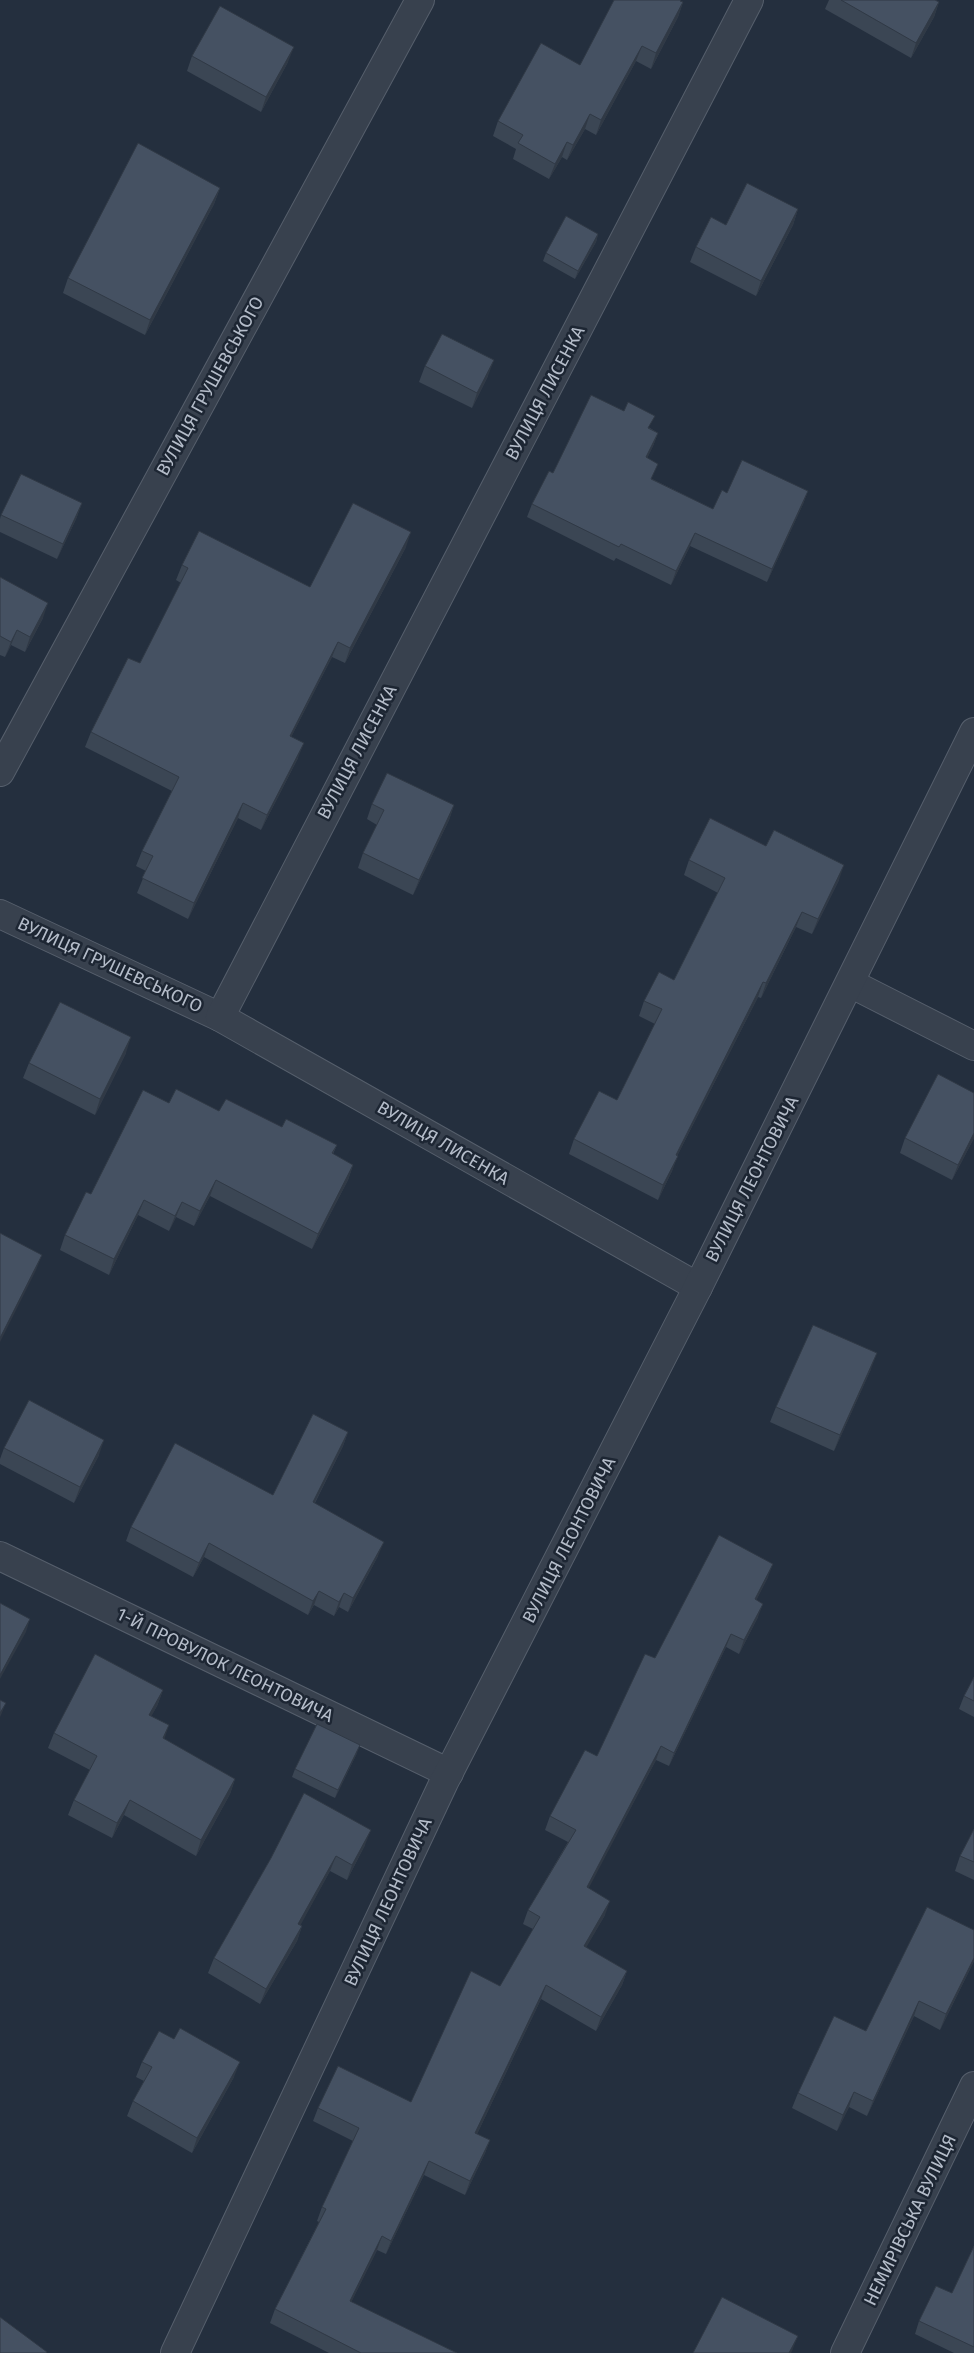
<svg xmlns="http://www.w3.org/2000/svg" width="974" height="2353" viewBox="0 0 974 2353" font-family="'Fira Sans',sans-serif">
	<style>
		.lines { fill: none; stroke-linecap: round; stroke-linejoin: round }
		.minor-casing { stroke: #565f6c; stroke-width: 30 }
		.minor { stroke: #38414e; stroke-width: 28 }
		.wall { fill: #3b4654 }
		.shaded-wall { fill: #303945 }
		.building { fill: #455162; stroke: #303945 }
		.labels { text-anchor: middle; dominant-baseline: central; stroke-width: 5; stroke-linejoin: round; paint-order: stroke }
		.street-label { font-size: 18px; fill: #b4bcc9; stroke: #1d2633 }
	</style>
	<rect width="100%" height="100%" fill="#242f3e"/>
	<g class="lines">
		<g class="minor-casing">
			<g id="minor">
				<path d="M 0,772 L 420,0"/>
				<path d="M 0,914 L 220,1017"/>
				<path d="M 850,983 L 974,1046"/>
				<path d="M 698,1287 L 220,1017 L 749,0"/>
				<path d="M 0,1556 L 449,1773"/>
				<path d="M 175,2353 L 444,1782 L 698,1287 L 974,732"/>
				<path d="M 845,2353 L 974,2086"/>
			</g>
		</g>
		<use href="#minor" class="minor"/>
	</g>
	<g class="wall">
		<path d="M 829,0 L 935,0 L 939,2 L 934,17 L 911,58 L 825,9 Z"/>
		<path d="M 683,2 L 678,17 L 651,69 L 636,61 L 596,135 L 585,129 L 567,160 L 562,157 L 549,179 L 513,159 L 516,149 L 493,136 L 498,121 L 580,65 Z"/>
		<path d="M 192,56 L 288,62 L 261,112 L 187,71 Z"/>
		<path d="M 220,188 L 214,204 L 145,335 L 63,293 L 68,278 Z"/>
		<path d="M 798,209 L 793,225 L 756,296 L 690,262 L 696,247 L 726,225 Z"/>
		<path d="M 598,234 L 596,242 L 575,279 L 543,261 L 546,253 Z"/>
		<path d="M 425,366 L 488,376 L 472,408 L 419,382 Z"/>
		<path d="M 624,411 L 650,428 L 658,433 L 653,446 L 647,458 L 652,479 L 713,509 L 727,493 L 808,491 L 803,504 L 767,582 L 690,546 L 671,585 L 616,558 L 614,561 L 527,517 L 532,504 L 553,473 Z"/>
		<path d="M 82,503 L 76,519 L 57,559 L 0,532 L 0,519 L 1,515 Z"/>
		<path d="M 406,547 L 345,663 L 332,657 L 291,737 L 298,758 L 261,830 L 238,818 L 188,919 L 137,893 L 146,871 L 136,866 L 142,851 L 172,791 L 85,747 L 91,732 L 140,663 L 181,583 L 176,580 L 182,565 L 310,587 Z"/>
		<path d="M 0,577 L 43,618 L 25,652 L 11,645 L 5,657 L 0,655 Z"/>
		<path d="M 372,804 L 454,805 L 449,820 L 413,895 L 358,868 L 363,853 L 377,825 L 367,819 Z"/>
		<path d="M 766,846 L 839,880 L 812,934 L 796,927 L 761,998 L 758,997 L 677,1156 L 672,1171 L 658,1200 L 569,1154 L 574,1139 L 617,1100 L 655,1024 L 639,1016 L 644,1001 L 674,980 L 718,893 L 684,875 L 689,860 Z"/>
		<path d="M 126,1053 L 95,1115 L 23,1078 L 29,1063 Z"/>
		<path d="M 974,1093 L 974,1138 L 952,1180 L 900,1153 L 905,1138 Z"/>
		<path d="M 169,1103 L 219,1111 L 282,1127 L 337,1145 L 333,1154 L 353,1165 L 348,1180 L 312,1249 L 210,1196 L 194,1226 L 176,1217 L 169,1231 L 138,1215 L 109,1275 L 60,1250 L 65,1235 L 91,1194 Z"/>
		<path d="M 871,1369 L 834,1451 L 770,1422 L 776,1407 Z"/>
		<path d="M 348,1432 L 343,1446 L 315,1503 L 378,1556 L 348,1612 L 339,1607 L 334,1616 L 314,1605 L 308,1615 L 204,1557 L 193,1577 L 126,1541 L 131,1527 L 273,1495 Z"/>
		<path d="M 4,1448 L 99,1455 L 74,1503 L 0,1464 L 0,1459 Z"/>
		<path d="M 768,1577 L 756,1600 L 758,1617 L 739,1654 L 726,1647 L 669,1766 L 656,1760 L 588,1888 L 605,1915 L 586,1947 L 627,1971 L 622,1985 L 596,2031 L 541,1999 L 477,2134 L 490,2140 L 485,2153 L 465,2195 L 424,2175 L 386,2254 L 377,2250 L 351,2302 L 457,2353 L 329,2353 L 270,2323 L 275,2309 L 319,2222 L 317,2221 L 322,2207 L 353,2141 L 313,2121 L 318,2108 L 411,2102 L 500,1986 L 533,1929 L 523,1924 L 528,1910 L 568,1842 L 545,1830 L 550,1816 L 597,1756 L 655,1658 Z"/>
		<path d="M 974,1677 L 974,1717 L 959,1709 L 964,1696 Z"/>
		<path d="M 163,1690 L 157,1706 L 151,1716 L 164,1739 L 235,1779 L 230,1794 L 196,1856 L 124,1815 L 112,1838 L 68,1815 L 74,1800 L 90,1770 L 48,1748 L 54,1733 Z"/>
		<path d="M 357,1753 L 335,1798 L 292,1777 L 295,1769 Z"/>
		<path d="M 974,1829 L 974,1880 L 955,1871 L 960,1856 Z"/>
		<path d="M 365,1845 L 347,1880 L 330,1871 L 300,1925 L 302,1926 L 297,1941 L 260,2004 L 208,1973 L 214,1958 L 271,1858 Z"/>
		<path d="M 974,1930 L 974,1961 L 940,2030 L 914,2016 L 867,2116 L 849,2107 L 837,2131 L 792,2108 L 798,2093 Z"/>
		<path d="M 174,2039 L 234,2077 L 192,2153 L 127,2116 L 133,2101 L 144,2081 L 136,2077 L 142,2062 Z"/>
		<path d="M 974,2246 L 974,2353 L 954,2353 L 915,2334 L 919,2321 L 952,2293 Z"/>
	</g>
	<g class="shaded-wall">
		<path d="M 683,2 L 678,17 L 651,69 L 656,53 Z"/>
		<path d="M 939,2 L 934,17 L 911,58 L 916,43 Z"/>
		<path d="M 642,46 L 636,61 L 596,135 L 601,120 Z"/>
		<path d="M 294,47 L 288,62 L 261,112 L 266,97 Z"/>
		<path d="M 590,114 L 585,129 L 567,160 L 573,145 Z"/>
		<path d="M 567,142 L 562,157 L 549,179 L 555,164 Z"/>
		<path d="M 220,188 L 214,204 L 145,335 L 150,320 Z"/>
		<path d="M 798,209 L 793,225 L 756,296 L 761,281 Z"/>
		<path d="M 598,234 L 596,242 L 575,279 L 578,271 Z"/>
		<path d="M 494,360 L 488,376 L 472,408 L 477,393 Z"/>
		<path d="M 658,433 L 653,446 L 641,471 L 646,457 Z"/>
		<path d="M 808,491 L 803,504 L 767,582 L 772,569 Z"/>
		<path d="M 82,503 L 76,519 L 57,559 L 63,544 Z"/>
		<path d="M 411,532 L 406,547 L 345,663 L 350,648 Z"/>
		<path d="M 695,533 L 690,546 L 671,585 L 676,571 Z"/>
		<path d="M 48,603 L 43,618 L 25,652 L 30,637 Z"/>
		<path d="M 17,630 L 11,645 L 5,657 L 11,642 Z"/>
		<path d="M 338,642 L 332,657 L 284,751 L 290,736 Z"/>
		<path d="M 304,743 L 298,758 L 261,830 L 267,815 Z"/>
		<path d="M 243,803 L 238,818 L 188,919 L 194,903 Z"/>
		<path d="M 454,805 L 449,820 L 413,895 L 419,880 Z"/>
		<path d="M 844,865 L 839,880 L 812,934 L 818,919 Z"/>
		<path d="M 802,912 L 796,927 L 761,998 L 766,983 Z"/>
		<path d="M 763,982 L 758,997 L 670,1170 L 676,1155 Z"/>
		<path d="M 131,1037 L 126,1053 L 95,1115 L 100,1099 Z"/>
		<path d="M 974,1133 L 974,1138 L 952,1180 L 958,1165 Z"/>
		<path d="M 678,1156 L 672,1171 L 658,1200 L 663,1185 Z"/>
		<path d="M 353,1165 L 348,1180 L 312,1249 L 318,1234 Z"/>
		<path d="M 216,1180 L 210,1196 L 194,1226 L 200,1211 Z"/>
		<path d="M 144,1200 L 138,1215 L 109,1275 L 114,1259 Z"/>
		<path d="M 182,1202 L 176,1217 L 169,1231 L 175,1216 Z"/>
		<path d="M 42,1255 L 36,1270 L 0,1342 L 0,1338 Z"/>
		<path d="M 877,1353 L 871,1369 L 834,1451 L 840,1435 Z"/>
		<path d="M 348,1432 L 343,1446 L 308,1516 L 313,1502 Z"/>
		<path d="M 104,1440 L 99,1455 L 74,1503 L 80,1487 Z"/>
		<path d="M 384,1542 L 378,1556 L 348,1612 L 353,1598 Z"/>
		<path d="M 209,1543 L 204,1557 L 193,1577 L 199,1563 Z"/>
		<path d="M 773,1564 L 768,1577 L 750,1613 L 755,1599 Z"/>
		<path d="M 319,1591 L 314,1605 L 308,1615 L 313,1601 Z"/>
		<path d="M 344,1593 L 339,1607 L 334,1616 L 339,1602 Z"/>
		<path d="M 763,1604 L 758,1617 L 739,1654 L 744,1640 Z"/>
		<path d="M 30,1619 L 26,1632 L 0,1679 L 0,1675 Z"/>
		<path d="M 731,1634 L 726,1647 L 669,1766 L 674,1753 Z"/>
		<path d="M 163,1690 L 157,1706 L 144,1730 L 149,1715 Z"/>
		<path d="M 6,1703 L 1,1715 L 0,1717 L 0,1713 Z"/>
		<path d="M 169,1725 L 164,1740 L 163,1738 Z"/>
		<path d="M 360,1745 L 357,1753 L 335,1798 L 338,1790 Z"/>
		<path d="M 661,1746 L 656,1760 L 582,1901 L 587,1887 Z"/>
		<path d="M 235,1779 L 230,1794 L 196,1856 L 201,1840 Z"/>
		<path d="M 130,1800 L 124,1815 L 112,1838 L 117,1823 Z"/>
		<path d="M 371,1830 L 365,1845 L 347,1880 L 352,1865 Z"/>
		<path d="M 336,1856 L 330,1871 L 293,1939 L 298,1924 Z"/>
		<path d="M 610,1901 L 605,1915 L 579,1960 L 584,1946 Z"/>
		<path d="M 302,1926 L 297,1941 L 260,2004 L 266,1989 Z"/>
		<path d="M 974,1958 L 974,1961 L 940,2030 L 946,2014 Z"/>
		<path d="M 627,1971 L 622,1985 L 596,2031 L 601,2017 Z"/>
		<path d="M 546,1985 L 541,1999 L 471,2147 L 475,2133 Z"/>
		<path d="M 919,2001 L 914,2016 L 867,2116 L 873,2101 Z"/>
		<path d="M 240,2062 L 234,2077 L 192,2153 L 197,2138 Z"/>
		<path d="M 854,2092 L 849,2107 L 837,2131 L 843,2115 Z"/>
		<path d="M 490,2140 L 485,2153 L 465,2195 L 470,2181 Z"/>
		<path d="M 429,2161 L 424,2175 L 386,2254 L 391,2241 Z"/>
		<path d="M 382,2236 L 377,2250 L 345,2315 L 350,2301 Z"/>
		<path d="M 798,2336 L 792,2351 L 791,2353 L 789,2353 Z"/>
	</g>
	<g class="building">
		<path d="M 614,0 L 681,0 L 680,1 L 683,2 L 656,53 L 642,46 L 601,120 L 590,114 L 573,145 L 567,142 L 555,164 L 518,143 L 523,135 L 498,121 L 541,43 L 580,65 Z"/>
		<path d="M 841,0 L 935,0 L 939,2 L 916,43 Z"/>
		<path d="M 220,6 L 294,47 L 266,97 L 192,56 Z"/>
		<path d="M 138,143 L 220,188 L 150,320 L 68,278 Z"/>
		<path d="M 747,183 L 798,209 L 761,281 L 696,247 L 711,217 L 726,225 Z"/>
		<path d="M 566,216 L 598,234 L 578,271 L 546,253 Z"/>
		<path d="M 442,334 L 494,360 L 477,393 L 425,366 Z"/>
		<path d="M 591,395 L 624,411 L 628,402 L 655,416 L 648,428 L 658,433 L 646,457 L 658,464 L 651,479 L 713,509 L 722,490 L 727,493 L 742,460 L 808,491 L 772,569 L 695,533 L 676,571 L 621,544 L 619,547 L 532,504 L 549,471 L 553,473 Z"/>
		<path d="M 21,474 L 82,503 L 63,544 L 1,515 Z"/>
		<path d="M 353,503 L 411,532 L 350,648 L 338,642 L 290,736 L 304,743 L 267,815 L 243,803 L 194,903 L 142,878 L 153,856 L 142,851 L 179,777 L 91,732 L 128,658 L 140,663 L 188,568 L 182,565 L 199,531 L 310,587 Z"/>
		<path d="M 0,577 L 48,603 L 30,637 L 17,630 L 11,642 L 0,636 Z"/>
		<path d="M 387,773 L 454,805 L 419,880 L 363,853 L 384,810 L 372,804 Z"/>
		<path d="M 710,818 L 766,846 L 774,830 L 844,865 L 818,919 L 802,912 L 766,983 L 763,982 L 676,1155 L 678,1156 L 663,1185 L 574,1139 L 599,1091 L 617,1100 L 662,1009 L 644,1001 L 659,972 L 674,980 L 725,878 L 689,860 Z"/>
		<path d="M 60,1002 L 131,1037 L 100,1099 L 29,1063 Z"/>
		<path d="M 938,1074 L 974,1093 L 974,1133 L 958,1165 L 905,1138 Z"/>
		<path d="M 176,1089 L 219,1111 L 226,1099 L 282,1127 L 286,1119 L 337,1145 L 332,1153 L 353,1165 L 318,1234 L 216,1180 L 200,1211 L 182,1202 L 175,1216 L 144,1200 L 114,1259 L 65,1235 L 86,1192 L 91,1194 L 143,1090 L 169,1103 Z"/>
		<path d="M 0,1233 L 42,1255 L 0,1338 Z"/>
		<path d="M 813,1325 L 877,1353 L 840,1435 L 776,1407 Z"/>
		<path d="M 29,1400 L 104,1440 L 80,1487 L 4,1448 Z"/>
		<path d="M 313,1414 L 348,1432 L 313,1502 L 384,1542 L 353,1598 L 344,1593 L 339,1602 L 319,1591 L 313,1601 L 209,1543 L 199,1563 L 131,1527 L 175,1443 L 273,1495 Z"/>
		<path d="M 719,1535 L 773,1564 L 755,1599 L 763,1604 L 744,1640 L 731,1634 L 674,1753 L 661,1746 L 587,1887 L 610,1901 L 584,1946 L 627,1971 L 601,2017 L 546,1985 L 475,2133 L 490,2140 L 470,2181 L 429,2161 L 391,2241 L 382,2236 L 350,2301 L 457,2353 L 361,2353 L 275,2309 L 326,2209 L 322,2207 L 359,2128 L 318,2108 L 338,2066 L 411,2102 L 471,1971 L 500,1986 L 540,1917 L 528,1910 L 576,1830 L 550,1816 L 585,1750 L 597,1756 L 645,1654 L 655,1658 Z"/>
		<path d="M 0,1603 L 30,1619 L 0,1675 Z"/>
		<path d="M 95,1654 L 163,1690 L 149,1715 L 169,1725 L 163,1738 L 235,1779 L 201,1840 L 130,1800 L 117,1823 L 74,1800 L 97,1756 L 54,1733 Z"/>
		<path d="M 974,1677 L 974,1701 L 964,1696 Z"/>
		<path d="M 0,1700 L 6,1703 L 0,1713 Z"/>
		<path d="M 317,1724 L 360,1745 L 338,1790 L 295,1769 Z"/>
		<path d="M 304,1793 L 371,1830 L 352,1865 L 336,1856 L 298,1924 L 302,1926 L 266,1989 L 214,1958 L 271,1858 Z"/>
		<path d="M 974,1829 L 974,1862 L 960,1856 Z"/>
		<path d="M 927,1907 L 974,1930 L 974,1958 L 946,2014 L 919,2001 L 873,2101 L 854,2092 L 843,2115 L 798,2093 L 834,2016 L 866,2031 Z"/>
		<path d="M 180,2028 L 240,2062 L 197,2138 L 133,2101 L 152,2067 L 142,2062 L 159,2031 L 174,2039 Z"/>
		<path d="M 974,2246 L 974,2347 L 919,2321 L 936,2286 L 952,2293 Z"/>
		<path d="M 722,2297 L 798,2336 L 789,2353 L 693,2353 Z"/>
		<path d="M 0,2317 L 47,2352 L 46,2353 L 0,2353 Z"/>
	</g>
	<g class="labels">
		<g class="street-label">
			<text transform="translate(210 386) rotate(-61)">ВУЛИЦЯ ГРУШЕВСЬКОГО</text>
			<text transform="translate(545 393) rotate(-62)">ВУЛИЦЯ ЛИСЕНКА</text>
			<text transform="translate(357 752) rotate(-62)">ВУЛИЦЯ ЛИСЕНКА</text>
			<text transform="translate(110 965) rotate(25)">ВУЛИЦЯ ГРУШЕВСЬКОГО</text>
			<text transform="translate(443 1143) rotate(30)">ВУЛИЦЯ ЛИСЕНКА</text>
			<text transform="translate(752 1179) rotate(-63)">ВУЛИЦЯ ЛЕОНТОВИЧА</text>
			<text transform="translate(569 1540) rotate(-63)">ВУЛИЦЯ ЛЕОНТОВИЧА</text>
			<text transform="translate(225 1665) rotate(26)">1-Й ПРОВУЛОК ЛЕОНТОВИЧА</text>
			<text transform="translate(388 1902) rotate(-65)">ВУЛИЦЯ ЛЕОНТОВИЧА</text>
			<text transform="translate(910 2220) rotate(-64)">НЕМИРІВСЬКА ВУЛИЦЯ</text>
		</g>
	</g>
</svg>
